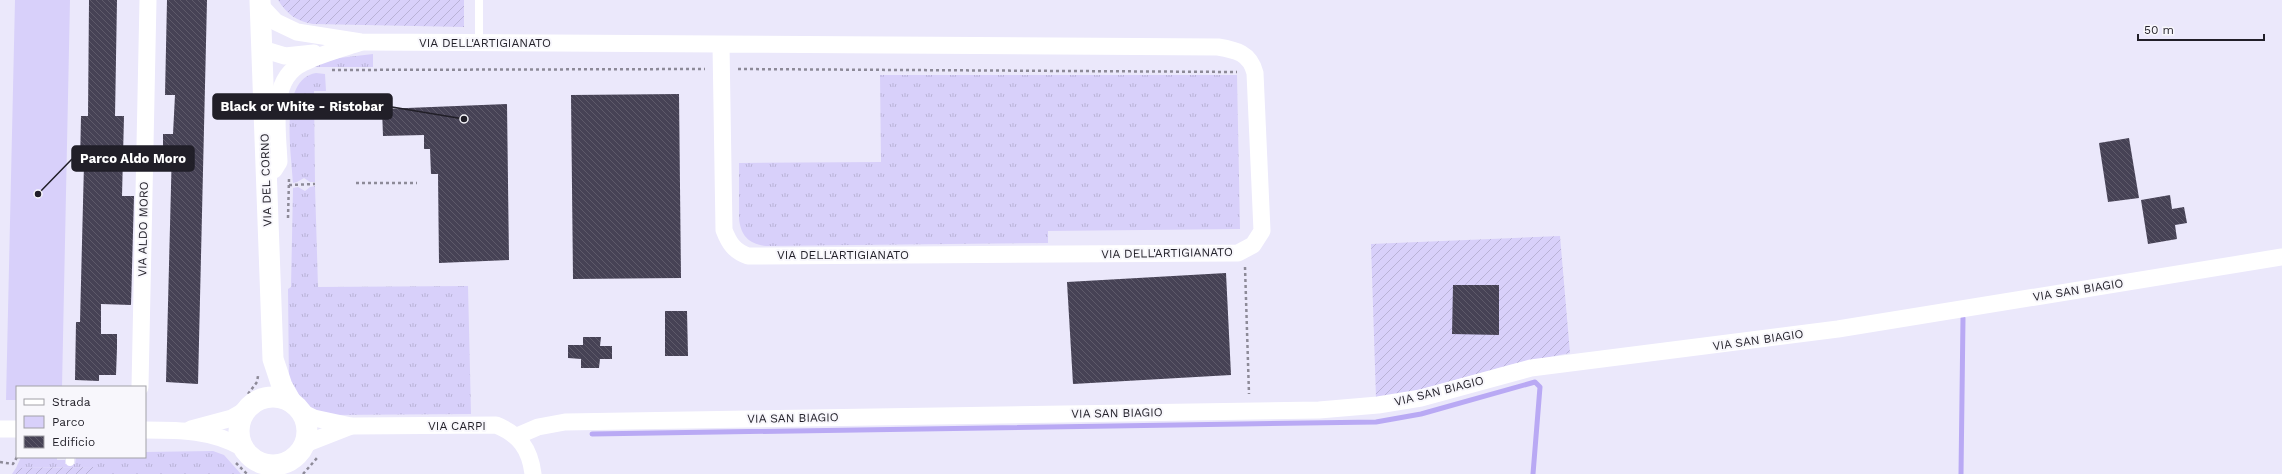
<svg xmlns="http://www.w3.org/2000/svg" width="2282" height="474" viewBox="0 0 2282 474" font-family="'Work Sans',sans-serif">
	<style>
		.grass { fill: url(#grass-tufts) }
		.park { fill: #d8d0fa }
		.garden { fill: url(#garden-furrows) }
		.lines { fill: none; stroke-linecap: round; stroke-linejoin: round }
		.stream { stroke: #b9a9f4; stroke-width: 5 }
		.building { fill: url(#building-back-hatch) }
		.path { stroke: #8d8a98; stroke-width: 2.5; stroke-dasharray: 3 3; stroke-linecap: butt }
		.service { stroke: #fff; stroke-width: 8 }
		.minor { stroke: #fff; stroke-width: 17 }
		.tertiary { stroke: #fff; stroke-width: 21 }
		.labels { text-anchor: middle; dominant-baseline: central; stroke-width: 4; stroke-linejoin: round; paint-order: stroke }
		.street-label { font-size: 12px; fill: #211f28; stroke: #f8f7fc }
		.leader { fill: none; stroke: #211f28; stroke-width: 1.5 }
		.callout-dot { fill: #211f28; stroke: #f8f7fc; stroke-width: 1.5 }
		.callout { fill: #211f28; stroke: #211f28; stroke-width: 1.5 }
		.callout-label { font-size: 13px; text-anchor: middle; font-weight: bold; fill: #fff }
	</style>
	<defs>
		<pattern id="grass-tufts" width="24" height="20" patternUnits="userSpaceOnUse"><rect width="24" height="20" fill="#d8d0fa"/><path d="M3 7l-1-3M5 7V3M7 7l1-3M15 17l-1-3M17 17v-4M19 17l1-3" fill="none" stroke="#b9b2d6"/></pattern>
		<pattern id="garden-furrows" width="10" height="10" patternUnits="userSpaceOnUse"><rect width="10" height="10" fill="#d8d0fa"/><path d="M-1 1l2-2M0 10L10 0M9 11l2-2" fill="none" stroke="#b9b2d6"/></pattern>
		<pattern id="building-back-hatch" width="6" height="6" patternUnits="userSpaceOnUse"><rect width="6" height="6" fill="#464255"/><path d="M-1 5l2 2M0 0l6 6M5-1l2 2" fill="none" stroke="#5e5a6a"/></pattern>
	</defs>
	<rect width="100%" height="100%" fill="#ebe8fb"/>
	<g class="grass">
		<path d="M 373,54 L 373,67 L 307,67 L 339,58 Z"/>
		<path d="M 316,73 L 325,74 L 326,91 L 314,91 L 315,182 L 310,182 L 304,178 L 297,182 L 293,183 C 292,154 278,79 316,73 Z"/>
		<path d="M 880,75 L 1237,75 L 1240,229 L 1048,231 L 1048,243 L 766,246 C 749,244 741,236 739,219 L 739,163 L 881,162 Z"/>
		<path d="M 315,186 L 318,287 L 468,286 L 471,414 L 329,415 L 315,413 L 289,386 L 288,289 L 291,287 L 293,188 L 298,187 L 305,191 L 310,187 Z"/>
		<path d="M 213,451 L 224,455 L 241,474 L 94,474 L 94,467 L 16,468 L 21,457 L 57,457 L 57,460 L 65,460 L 65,464 L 75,464 L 76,457 L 145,457 L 145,452 Z"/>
	</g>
	<path class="park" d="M 15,0 L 70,0 L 62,387 L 17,387 L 17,400 L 6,400 Z"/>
	<g class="garden">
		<path d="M 278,0 L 464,0 L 464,27 L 313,24 C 296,21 287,14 278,0 Z"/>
		<path d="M 1560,236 L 1570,353 L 1513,364 L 1419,390 L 1376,398 L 1371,244 Z"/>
		<path d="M 94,467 L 94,474 L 12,474 L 16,468 Z"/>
	</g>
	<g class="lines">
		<g class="stream">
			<path d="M 592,434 L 1376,422 L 1421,414 L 1535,382 L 1540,387 L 1533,474"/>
			<path d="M 1961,474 L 1963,318"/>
		</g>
	</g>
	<g class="building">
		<path d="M 89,0 L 117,0 L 115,116 L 124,116 L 122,196 L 134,196 L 131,305 L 101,304 L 101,334 L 117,334 L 117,348 L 116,375 L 99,375 L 99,381 L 75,380 L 76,322 L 80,322 L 84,164 L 80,164 L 81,116 L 88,116 Z"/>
		<path d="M 167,0 L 207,0 L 198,384 L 166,382 L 172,148 L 163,148 L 163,134 L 173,134 L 175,95 L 165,95 Z"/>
		<path d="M 679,94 L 681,278 L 573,279 L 571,95 Z"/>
		<path d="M 507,104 L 509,260 L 439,263 L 438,174 L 431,174 L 430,149 L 424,149 L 424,135 L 383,136 L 382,109 Z"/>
		<path d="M 2129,138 L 2139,198 L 2108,202 L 2099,143 Z"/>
		<path d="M 2170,195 L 2172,209 L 2184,207 L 2187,223 L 2175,225 L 2177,239 L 2148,244 L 2141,200 Z"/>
		<path d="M 1226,273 L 1231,375 L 1073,384 L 1067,282 Z"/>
		<path d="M 1453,285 L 1499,285 L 1499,335 L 1452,334 Z"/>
		<path d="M 665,311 L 687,311 L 688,356 L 665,356 Z"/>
		<path d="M 583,337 L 601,337 L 600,346 L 612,346 L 612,359 L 600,359 L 599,368 L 581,368 L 581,359 L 568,358 L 568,345 L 583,345 Z"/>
	</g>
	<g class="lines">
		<g class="path">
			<path d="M 738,69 L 1237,72"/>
			<path d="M 332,70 L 705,69"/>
			<path d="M 356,183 L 417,183"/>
			<path d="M 289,185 L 315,184"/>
			<path d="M 288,218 L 289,179"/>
			<path d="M 1245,267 L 1249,394"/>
			<path d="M 248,394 L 257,382 L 258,376"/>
			<path d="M 0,462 L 13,464 L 17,457"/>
			<path d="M 236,463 L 247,474"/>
			<path d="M 303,474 L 317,458"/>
		</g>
		<g class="service">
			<path d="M 479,0 L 479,43"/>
			<path d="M 70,457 L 70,462"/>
		</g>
		<g class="minor">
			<path d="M 260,5 L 276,22 L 297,32 L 361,42 L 1218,47 C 1236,50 1250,53 1255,73 L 1262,231 L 1253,245 L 1238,253 L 748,256 C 734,251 729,243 724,230 L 721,45"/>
			<path d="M 262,49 L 285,56 L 314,53"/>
			<path d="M 266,174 L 274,170 L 279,162 C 278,131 268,79 303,63 C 321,54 340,49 359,43"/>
			<path d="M 140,387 L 148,0"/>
			<path d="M 300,411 L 314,418 L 351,426 L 496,425 C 519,434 530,449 533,474"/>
			<path d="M 0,429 L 17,429"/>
			<path d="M 191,429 L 232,418 L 246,410"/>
			<path d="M 145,430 C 180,430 213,430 243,448"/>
			<path d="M 517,436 L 538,427 L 565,422 L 1319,410 L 1378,405 L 1421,398 L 1531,368 L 1838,329 L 2282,257"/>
			<path d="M 305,444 L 351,426"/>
		</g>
		<g class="tertiary">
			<path d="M 260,0 L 273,359 L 282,386 L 291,402"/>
			<circle cx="273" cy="431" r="34"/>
		</g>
	</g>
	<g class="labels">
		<g class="street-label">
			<text x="485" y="43">VIA DELL'ARTIGIANATO</text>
			<text transform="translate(266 180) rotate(-92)">VIA DEL CORNO</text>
			<text transform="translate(143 229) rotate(-89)">VIA ALDO MORO</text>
			<text transform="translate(1167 253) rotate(-1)">VIA DELL'ARTIGIANATO</text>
			<text x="843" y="255">VIA DELL'ARTIGIANATO</text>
			<text transform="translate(2078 290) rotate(-9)">VIA SAN BIAGIO</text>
			<text transform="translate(1758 340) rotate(-8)">VIA SAN BIAGIO</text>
			<text transform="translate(1439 391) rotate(-14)">VIA SAN BIAGIO</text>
			<text transform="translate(1117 413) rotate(-1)">VIA SAN BIAGIO</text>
			<text transform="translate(793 418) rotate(-1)">VIA SAN BIAGIO</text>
			<text x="457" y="426">VIA CARPI</text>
		</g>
	</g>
	<path class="leader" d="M464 119L392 107M38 194L72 159"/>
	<g class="callout-dot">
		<circle cx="464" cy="119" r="4"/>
		<circle cx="38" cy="194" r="4"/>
	</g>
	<g class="callout">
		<rect x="213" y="94" width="179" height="25" rx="4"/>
		<rect x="72" y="146" width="122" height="25" rx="4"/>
	</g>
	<g class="callout-label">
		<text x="302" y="111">Black or White - Ristobar</text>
		<text x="133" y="163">Parco Aldo Moro</text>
	</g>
	<rect x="16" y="386" width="130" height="72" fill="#f8f7fc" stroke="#a2a1a7"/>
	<rect x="24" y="399" width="20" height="6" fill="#ffffff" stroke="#a2a1a7"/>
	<text x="52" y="406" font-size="12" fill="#211f28">Strada</text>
	<rect x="24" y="416" width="20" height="12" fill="#d8d0fa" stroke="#a2a1a7"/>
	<text x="52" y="426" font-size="12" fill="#211f28">Parco</text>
	<rect x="24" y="436" width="20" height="12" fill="url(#building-back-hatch)" stroke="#a2a1a7"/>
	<text x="52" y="446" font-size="12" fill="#211f28">Edificio</text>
	<path d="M2138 34v6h126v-6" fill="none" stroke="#211f28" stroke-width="2"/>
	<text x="2144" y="34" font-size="12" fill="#211f28" stroke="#f8f7fc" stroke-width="3" paint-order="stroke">50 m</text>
</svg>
